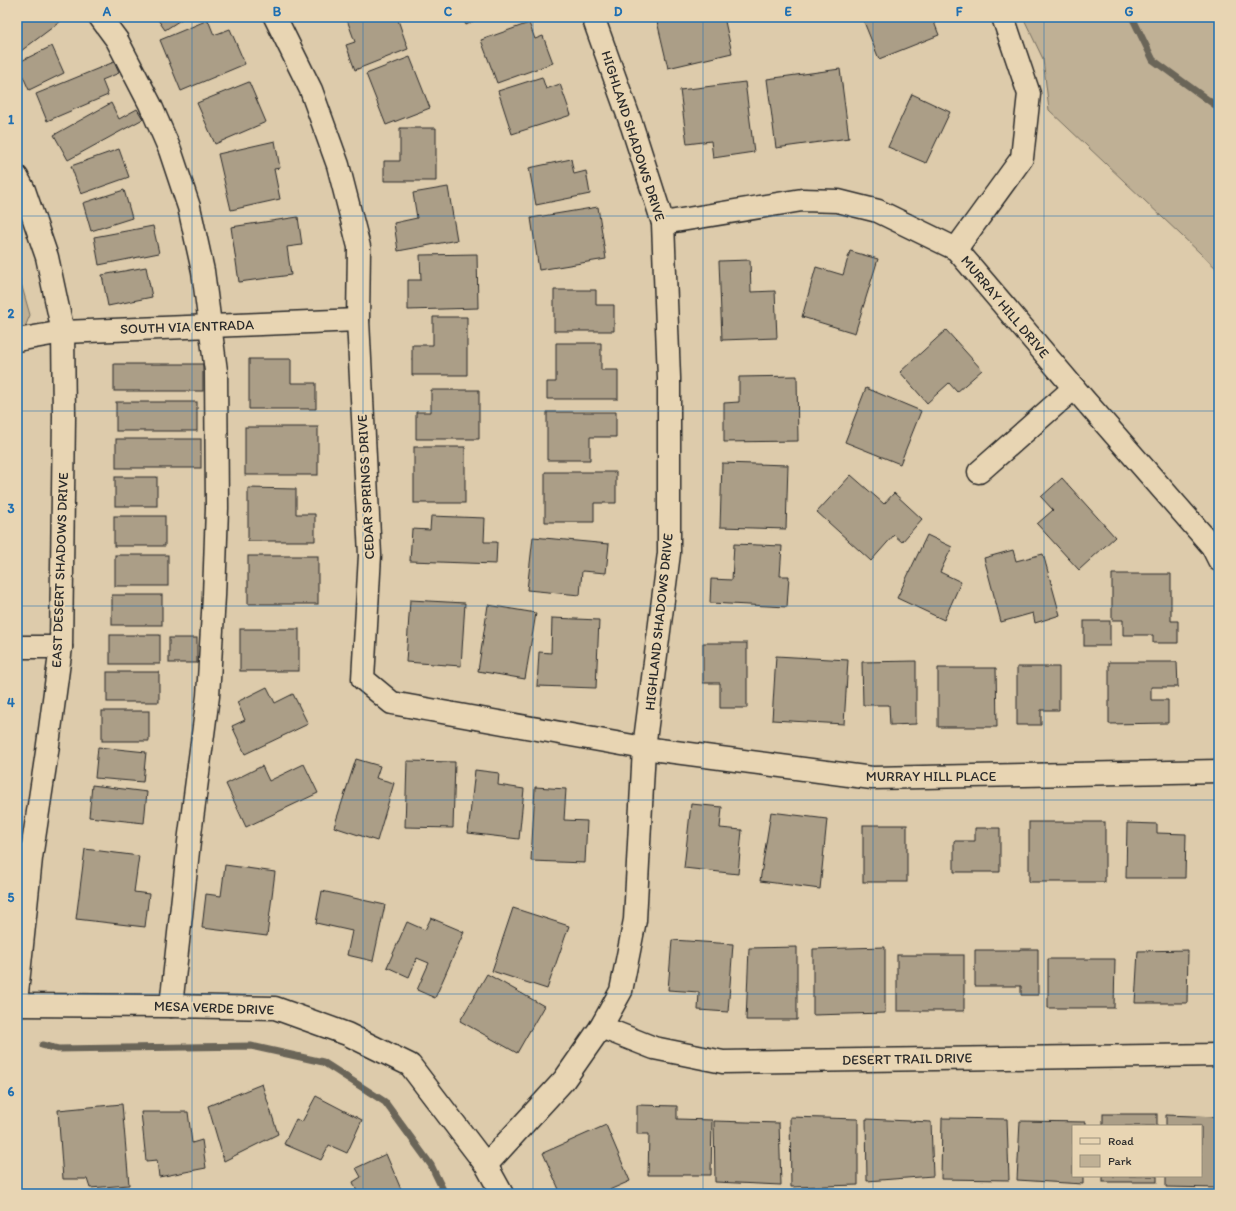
<svg xmlns="http://www.w3.org/2000/svg" width="1236" height="1211" viewBox="0 0 1236 1211" font-family="Itim,sans-serif">
	<style>
		.green { fill: #bfb095; stroke: #756e60 }
		.lines { fill: none; stroke-linecap: round; stroke-linejoin: round }
		.stream { stroke: #6b6559; stroke-width: 7 }
		.building { fill: #ab9e87; stroke: #2b2b2b }
		.minor-casing { stroke: #2b2b2b; stroke-width: 25 }
		.minor { stroke: #e8d5b3; stroke-width: 22 }
		.grid { fill: none; stroke: #1f6fb2; stroke-width: 1; stroke-opacity: 0.55 }
		.labels { text-anchor: middle; dominant-baseline: central; stroke-width: 4; stroke-linejoin: round; paint-order: stroke }
		.street-label { font-size: 14px; fill: #2b2b2b; stroke: #e8d5b3 }
		.neatline { fill: none; stroke: #1f6fb2; stroke-width: 1.5 }
		.grid-label { font-size: 13px; text-anchor: middle; font-weight: bold; fill: #1f6fb2 }
	</style>
	<rect width="100%" height="100%" fill="#ddcbab"/>
	<filter id="ink" filterUnits="userSpaceOnUse"><feTurbulence type="fractalNoise" baseFrequency=".025" numOctaves="2"/><feDisplacementMap in="SourceGraphic" scale="8" xChannelSelector="R" yChannelSelector="G"/><feConvolveMatrix kernelMatrix="1 2 1 2 8 2 1 2 1" color-interpolation-filters="sRGB"/></filter>
	<g filter="url(#ink)">
		<g class="green">
			<path d="M 1023,17 L 1219,17 L 1219,271 L 1049,110 L 1043,59 Z"/>
			<path d="M 17,269 L 30,315 L 25,327 L 17,328 Z"/>
		</g>
		<g class="lines">
			<g class="stream">
				<path d="M 1132,17 L 1153,60 L 1219,108"/>
				<path d="M 42,1045 L 58,1049 L 251,1046 L 323,1062 L 385,1102 L 431,1165 L 445,1194"/>
			</g>
		</g>
		<g class="building">
			<path d="M 17,17 L 58,17 L 61,21 L 17,54 Z"/>
			<path d="M 156,17 L 185,17 L 165,30 Z"/>
			<path d="M 346,17 L 397,17 L 408,49 L 355,70 L 346,45 L 355,42 Z"/>
			<path d="M 462,17 L 482,17 L 466,25 Z"/>
			<path d="M 656,17 L 724,17 L 732,53 L 668,68 Z"/>
			<path d="M 862,17 L 932,17 L 939,35 L 879,59 Z"/>
			<path d="M 208,20 L 214,35 L 230,29 L 245,64 L 181,91 L 160,40 Z"/>
			<path d="M 529,23 L 535,39 L 543,36 L 553,63 L 497,83 L 481,40 Z"/>
			<path d="M 52,46 L 64,73 L 29,90 L 17,63 Z"/>
			<path d="M 410,57 L 430,108 L 386,125 L 366,74 Z"/>
			<path d="M 114,62 L 119,73 L 102,80 L 108,95 L 47,121 L 36,94 Z"/>
			<path d="M 840,69 L 849,138 L 776,148 L 767,79 Z"/>
			<path d="M 542,77 L 546,89 L 560,84 L 571,115 L 512,134 L 498,91 Z"/>
			<path d="M 249,82 L 266,122 L 215,144 L 197,103 Z"/>
			<path d="M 745,82 L 754,152 L 713,158 L 711,141 L 687,144 L 680,90 Z"/>
			<path d="M 912,94 L 950,112 L 926,163 L 888,147 Z"/>
			<path d="M 111,103 L 119,119 L 137,109 L 143,119 L 68,160 L 54,135 Z"/>
			<path d="M 400,128 L 436,128 L 436,181 L 384,181 L 384,161 L 400,161 Z"/>
			<path d="M 275,141 L 280,168 L 274,169 L 280,199 L 231,210 L 218,154 Z"/>
			<path d="M 119,149 L 129,177 L 81,194 L 71,166 Z"/>
			<path d="M 571,159 L 574,174 L 586,171 L 590,194 L 536,205 L 529,168 Z"/>
			<path d="M 448,187 L 457,240 L 398,251 L 394,223 L 417,218 L 413,193 Z"/>
			<path d="M 124,190 L 132,218 L 91,231 L 83,203 Z"/>
			<path d="M 598,207 L 606,259 L 539,270 L 531,218 Z"/>
			<path d="M 298,217 L 302,245 L 287,247 L 291,275 L 239,282 L 231,227 Z"/>
			<path d="M 153,226 L 159,253 L 99,265 L 94,237 Z"/>
			<path d="M 850,251 L 878,259 L 855,333 L 802,317 L 816,267 L 843,275 Z"/>
			<path d="M 477,254 L 478,308 L 408,310 L 408,280 L 421,280 L 420,255 Z"/>
			<path d="M 750,260 L 751,292 L 775,291 L 777,338 L 722,340 L 719,261 Z"/>
			<path d="M 146,267 L 152,297 L 108,306 L 102,275 Z"/>
			<path d="M 554,290 L 596,290 L 596,305 L 614,305 L 614,331 L 554,331 Z"/>
			<path d="M 433,317 L 467,317 L 467,375 L 412,375 L 412,345 L 433,345 Z"/>
			<path d="M 946,330 L 982,370 L 957,392 L 949,383 L 927,403 L 900,372 Z"/>
			<path d="M 556,343 L 601,343 L 601,370 L 618,370 L 618,399 L 547,399 L 547,382 L 556,382 Z"/>
			<path d="M 249,359 L 291,359 L 291,383 L 316,383 L 316,409 L 249,409 Z"/>
			<rect x="114" y="364" width="89" height="27"/>
			<path d="M 797,376 L 798,441 L 724,442 L 724,403 L 739,402 L 739,377 Z"/>
			<path d="M 866,388 L 921,411 L 900,464 L 845,442 Z"/>
			<path d="M 431,390 L 479,390 L 479,439 L 416,439 L 416,412 L 431,412 Z"/>
			<rect x="116" y="402" width="81" height="29"/>
			<path d="M 547,412 L 616,412 L 616,437 L 590,437 L 590,460 L 547,460 Z"/>
			<rect x="245" y="427" width="73" height="48"/>
			<rect x="116" y="439" width="85" height="29"/>
			<rect x="414" y="447" width="51" height="56"/>
			<path d="M 722,463 L 788,465 L 786,529 L 720,527 Z"/>
			<path d="M 545,472 L 616,472 L 616,503 L 594,503 L 594,522 L 545,522 Z"/>
			<path d="M 851,475 L 884,504 L 894,493 L 922,519 L 902,542 L 894,535 L 871,561 L 817,512 Z"/>
			<rect x="115" y="477" width="42" height="29"/>
			<path d="M 1062,478 L 1115,537 L 1079,570 L 1037,524 L 1053,510 L 1041,497 Z"/>
			<path d="M 248,488 L 296,489 L 296,514 L 315,514 L 315,541 L 248,541 Z"/>
			<rect x="114" y="516" width="51" height="30"/>
			<path d="M 431,516 L 485,518 L 484,542 L 497,542 L 496,564 L 410,561 L 412,529 L 430,530 Z"/>
			<path d="M 927,535 L 952,547 L 940,572 L 961,582 L 944,620 L 897,598 Z"/>
			<path d="M 533,537 L 609,544 L 606,573 L 582,571 L 580,595 L 527,590 Z"/>
			<path d="M 734,544 L 782,546 L 780,576 L 789,576 L 787,607 L 710,603 L 711,579 L 732,580 Z"/>
			<path d="M 1013,550 L 1016,561 L 1043,554 L 1060,615 L 1035,623 L 1033,613 L 1001,622 L 984,558 Z"/>
			<rect x="115" y="555" width="53" height="31"/>
			<rect x="248" y="556" width="70" height="48"/>
			<path d="M 1112,574 L 1171,574 L 1171,621 L 1178,621 L 1178,643 L 1153,643 L 1153,635 L 1123,635 L 1123,620 L 1112,620 Z"/>
			<rect x="112" y="595" width="50" height="30"/>
			<path d="M 410,600 L 465,603 L 461,666 L 406,662 Z"/>
			<path d="M 488,605 L 536,613 L 525,679 L 478,671 Z"/>
			<path d="M 552,618 L 599,620 L 596,688 L 537,686 L 539,652 L 551,653 Z"/>
			<rect x="1084" y="621" width="26" height="25"/>
			<rect x="240" y="629" width="59" height="42"/>
			<rect x="110" y="635" width="50" height="29"/>
			<rect x="169" y="638" width="28" height="25"/>
			<path d="M 703,643 L 747,643 L 747,708 L 720,708 L 720,683 L 703,683 Z"/>
			<path d="M 776,656 L 848,660 L 844,724 L 772,720 Z"/>
			<path d="M 916,661 L 916,724 L 890,725 L 889,705 L 863,705 L 862,662 Z"/>
			<path d="M 1109,662 L 1177,662 L 1178,687 L 1151,687 L 1151,700 L 1168,700 L 1168,723 L 1109,724 Z"/>
			<path d="M 1017,667 L 1059,667 L 1059,710 L 1041,710 L 1041,725 L 1017,725 Z"/>
			<path d="M 938,668 L 996,668 L 997,727 L 938,727 Z"/>
			<rect x="107" y="672" width="52" height="30"/>
			<path d="M 267,687 L 275,703 L 293,694 L 308,724 L 245,754 L 232,726 L 245,720 L 237,702 Z"/>
			<rect x="102" y="711" width="47" height="30"/>
			<path d="M 98,747 L 146,752 L 143,782 L 95,778 Z"/>
			<path d="M 356,759 L 380,766 L 376,778 L 394,783 L 377,841 L 334,827 Z"/>
			<path d="M 407,761 L 455,762 L 453,828 L 405,827 Z"/>
			<path d="M 304,764 L 318,793 L 246,827 L 226,784 L 262,766 L 269,781 Z"/>
			<path d="M 475,770 L 499,773 L 498,785 L 524,789 L 519,839 L 468,833 Z"/>
			<path d="M 92,785 L 147,792 L 144,823 L 89,817 Z"/>
			<path d="M 535,787 L 566,789 L 564,820 L 587,821 L 585,863 L 531,861 Z"/>
			<path d="M 691,804 L 722,807 L 720,828 L 742,830 L 738,874 L 684,868 Z"/>
			<path d="M 771,812 L 827,819 L 820,889 L 760,881 Z"/>
			<rect x="1029" y="822" width="76" height="60"/>
			<path d="M 1127,823 L 1157,824 L 1157,833 L 1186,834 L 1185,878 L 1126,878 Z"/>
			<rect x="863" y="825" width="44" height="57"/>
			<path d="M 975,828 L 1000,828 L 1000,872 L 954,872 L 954,841 L 975,841 Z"/>
			<path d="M 85,849 L 139,856 L 134,892 L 149,894 L 145,927 L 76,919 Z"/>
			<path d="M 225,865 L 275,872 L 267,936 L 202,928 L 206,894 L 221,896 Z"/>
			<path d="M 322,891 L 385,905 L 373,961 L 347,955 L 352,931 L 316,923 Z"/>
			<path d="M 513,908 L 569,926 L 547,989 L 492,971 Z"/>
			<path d="M 431,918 L 464,932 L 435,998 L 417,990 L 429,963 L 417,958 L 409,977 L 387,967 L 407,922 L 425,930 Z"/>
			<path d="M 672,940 L 733,944 L 728,1012 L 698,1010 L 699,992 L 668,990 Z"/>
			<path d="M 797,947 L 797,1020 L 746,1020 L 749,948 Z"/>
			<path d="M 885,947 L 885,1013 L 813,1015 L 813,949 Z"/>
			<path d="M 1020,949 L 1038,949 L 1038,995 L 1021,995 L 1021,986 L 975,986 L 975,950 L 1020,950 Z"/>
			<path d="M 1188,950 L 1187,1003 L 1135,1003 L 1138,951 Z"/>
			<rect x="897" y="955" width="67" height="56"/>
			<path d="M 1048,959 L 1115,959 L 1114,1008 L 1048,1008 Z"/>
			<path d="M 487,974 L 544,1006 L 517,1053 L 460,1021 Z"/>
			<path d="M 262,1084 L 278,1134 L 224,1161 L 208,1106 Z"/>
			<path d="M 316,1096 L 362,1120 L 347,1153 L 329,1145 L 321,1160 L 284,1144 L 296,1119 L 302,1122 Z"/>
			<path d="M 122,1104 L 129,1185 L 90,1188 L 87,1179 L 63,1179 L 58,1110 Z"/>
			<path d="M 637,1105 L 677,1106 L 677,1119 L 712,1120 L 711,1175 L 648,1175 L 649,1134 L 637,1134 Z"/>
			<path d="M 141,1112 L 188,1112 L 192,1143 L 202,1140 L 206,1168 L 159,1177 L 157,1160 L 146,1161 Z"/>
			<rect x="1103" y="1114" width="54" height="12"/>
			<path d="M 1166,1115 L 1219,1117 L 1219,1188 L 1166,1187 L 1166,1176 L 1201,1176 L 1201,1126 L 1166,1126 Z"/>
			<path d="M 790,1117 L 858,1119 L 858,1185 L 791,1187 Z"/>
			<path d="M 942,1118 L 1007,1119 L 1009,1180 L 941,1179 Z"/>
			<path d="M 866,1119 L 931,1122 L 933,1176 L 867,1181 Z"/>
			<path d="M 714,1121 L 779,1123 L 781,1185 L 715,1182 Z"/>
			<path d="M 1020,1121 L 1086,1122 L 1086,1126 L 1073,1126 L 1073,1176 L 1083,1176 L 1083,1184 L 1017,1180 Z"/>
			<path d="M 606,1125 L 630,1181 L 600,1194 L 561,1194 L 543,1153 Z"/>
			<path d="M 386,1154 L 403,1194 L 358,1194 L 353,1182 L 361,1177 L 356,1168 Z"/>
			<rect x="1103" y="1176" width="54" height="6"/>
		</g>
		<g class="lines">
			<g class="minor-casing">
				<g id="minor">
					<path d="M 100,17 L 117,40 L 150,104 L 170,150 L 189,207 L 203,271 L 216,371 L 217,508 L 214,596 L 208,696 L 189,842 L 171,1006"/>
					<path d="M 275,17 L 311,90 L 338,165 L 359,247 L 358,320 L 370,555 L 363,679 L 392,703 L 644,748 L 872,778 L 1219,771"/>
					<path d="M 17,177 L 24,190 L 47,257 L 63,332 L 64,416 L 61,647 L 47,752 L 31,858 L 17,993"/>
					<path d="M 663,223 L 802,200 L 838,201 L 878,211 L 956,249 L 1074,388 L 1212,546 L 1219,560"/>
					<path d="M 956,249 L 1022,158 L 1029,94 L 1003,17"/>
					<path d="M 17,340 L 63,332 L 358,320"/>
					<path d="M 979,472 L 1074,388"/>
					<path d="M 17,647 L 61,647"/>
					<path d="M 17,1005 L 171,1006 L 275,1008 L 347,1034 L 410,1065 L 486,1165 L 502,1194"/>
					<path d="M 601,1027 L 654,1048 L 723,1062 L 1219,1055"/>
					<path d="M 486,1165 L 564,1080 L 601,1027 L 621,991 L 635,920 L 644,748 L 669,553 L 669,378 L 663,223 L 632,126 L 593,17"/>
				</g>
			</g>
			<use href="#minor" class="minor"/>
		</g>
	</g>
	<path class="grid" d="M 192,17 L 192,1194M 363,17 L 363,1194M 533,17 L 533,1194M 703,17 L 703,1194M 873,17 L 873,1194M 1044,17 L 1044,1194M 17,216 L 1219,216M 17,411 L 1219,411M 17,606 L 1219,606M 17,800 L 1219,800M 17,994 L 1219,994"/>
	<g class="labels">
		<g class="street-label">
			<text transform="translate(633 136) rotate(72)">HIGHLAND SHADOWS DRIVE</text>
			<text transform="translate(1005 307) rotate(50)">MURRAY HILL DRIVE</text>
			<text transform="translate(187 327) rotate(-2)">SOUTH VIA ENTRADA</text>
			<text transform="translate(366 487) rotate(-93)">CEDAR SPRINGS DRIVE</text>
			<text transform="translate(60 570) rotate(-88)">EAST DESERT SHADOWS DRIVE</text>
			<text transform="translate(659 622) rotate(-84)">HIGHLAND SHADOWS DRIVE</text>
			<text x="931" y="776">MURRAY HILL PLACE</text>
			<text transform="translate(214 1008) rotate(2)">MESA VERDE DRIVE</text>
			<text transform="translate(907 1059) rotate(-1)">DESERT TRAIL DRIVE</text>
		</g>
	</g>
	<rect width="1236" height="1211" fill="none" stroke="#e8d5b3" stroke-width="44"/>
	<rect x="1072" y="1125" width="130" height="52" fill="#e8d5b3" stroke="#9c917d"/>
	<rect x="1080" y="1138" width="20" height="6" fill="#e8d5b3" stroke="#9c917d"/>
	<text x="1108" y="1145" font-size="12" fill="#2b2b2b">Road</text>
	<rect x="1080" y="1155" width="20" height="12" fill="#bfb095" stroke="#9c917d"/>
	<text x="1108" y="1165" font-size="12" fill="#2b2b2b">Park</text>
	<rect x="22" y="22" width="1192" height="1167" class="neatline"/>
	<g class="grid-label">
		<text x="107" y="16">A</text>
		<text x="277" y="16">B</text>
		<text x="448" y="16">C</text>
		<text x="618" y="16">D</text>
		<text x="788" y="16">E</text>
		<text x="959" y="16">F</text>
		<text x="1129" y="16">G</text>
		<text x="11" y="124">1</text>
		<text x="11" y="318">2</text>
		<text x="11" y="513">3</text>
		<text x="11" y="707">4</text>
		<text x="11" y="902">5</text>
		<text x="11" y="1096">6</text>
	</g>
</svg>
